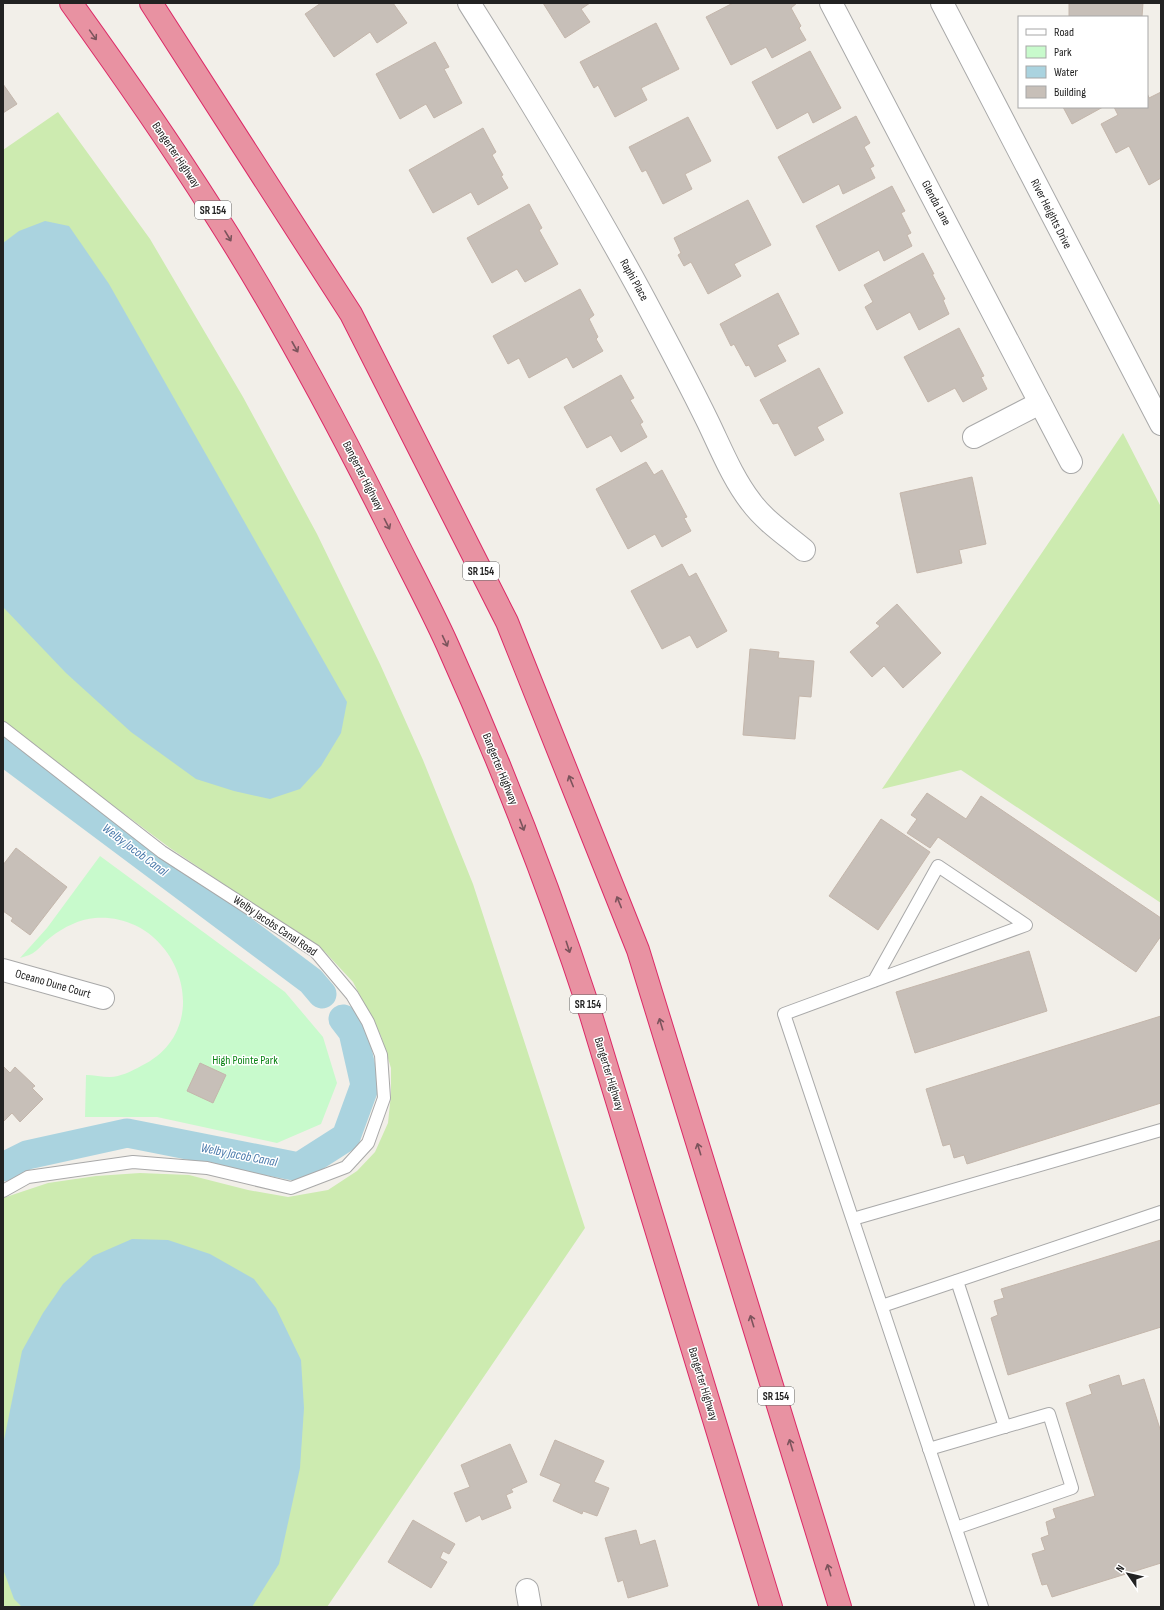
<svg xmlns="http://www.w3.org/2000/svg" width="1164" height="1610" viewBox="0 0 1164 1610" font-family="'Sofia Sans Condensed',sans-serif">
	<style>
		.grass { fill: #cdebb0 }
		.park { fill: #c8facc }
		.water { fill: #aad3df }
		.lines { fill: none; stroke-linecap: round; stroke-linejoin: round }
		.canal { stroke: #aad3df; stroke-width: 29 }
		.building { fill: #c7bfb8; stroke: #c4b6ab }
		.service-casing { stroke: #a9a9a9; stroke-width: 14 }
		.minor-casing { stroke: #a9a9a9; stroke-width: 24 }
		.tertiary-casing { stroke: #a9a9a9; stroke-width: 24 }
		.motorway-casing { stroke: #dc2a67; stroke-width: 24 }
		.service { stroke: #fff; stroke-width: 12 }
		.minor { stroke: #fff; stroke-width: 22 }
		.tertiary { stroke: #fff; stroke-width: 22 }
		.motorway { stroke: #e892a2; stroke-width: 22 }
		.oneway { stroke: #7b545c }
		.labels { text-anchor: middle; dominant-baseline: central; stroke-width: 3; stroke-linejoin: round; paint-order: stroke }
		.shield { fill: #fff; stroke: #646464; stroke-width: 1 }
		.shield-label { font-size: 11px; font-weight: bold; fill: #222 }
		.street-label { font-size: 12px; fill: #222; stroke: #fff }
		.park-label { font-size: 12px; fill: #0c8416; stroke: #fff }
		.water-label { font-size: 13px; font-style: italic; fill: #4a7aab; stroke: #fff }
	</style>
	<rect width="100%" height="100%" fill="#f2efe9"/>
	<g class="grass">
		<path d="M 58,112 L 150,239 L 243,397 L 317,534 L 380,664 L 423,760 L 473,884 L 585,1228 L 327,1607 L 3,1607 L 3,1198 L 48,1183 L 96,1176 L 140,1173 L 189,1175 L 248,1190 L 288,1197 L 328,1190 L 357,1171 L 375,1152 L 388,1123 L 391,1094 L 391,1068 L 381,1036 L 353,982 L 325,952 L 170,848 L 3,723 L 3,150 Z"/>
		<path d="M 1123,433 L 1161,507 L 1161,903 L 961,770 L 882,789 Z"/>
	</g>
	<path class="park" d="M 100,856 L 285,992 L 323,1037 L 337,1083 L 321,1124 L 277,1143 L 157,1117 L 85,1117 L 86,1075 C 93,1075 102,1077 110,1077 C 120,1077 132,1071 141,1066 C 220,1028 178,912 95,918 C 80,919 64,927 51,937 C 37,948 39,953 20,958 L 47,928 Z"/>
	<g class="water">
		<path d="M 45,221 L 69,226 L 109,284 L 347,702 L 341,733 L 321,766 L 300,789 L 270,799 L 234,791 L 196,779 L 131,732 L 66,673 L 3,607 L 3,243 L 19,231 Z"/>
		<path d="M 132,1239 L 168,1240 L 210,1254 L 254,1279 L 276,1308 L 301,1360 L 304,1408 L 300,1468 L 279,1564 L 252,1607 L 22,1607 L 14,1599 L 3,1569 L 3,1445 L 22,1351 L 43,1313 L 63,1284 L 93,1256 Z"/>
	</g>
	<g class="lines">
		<g class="canal">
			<path d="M 3,751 L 311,981 L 322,994"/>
			<path d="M 3,1167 L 27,1155 L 127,1133 L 299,1167 L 346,1137 L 365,1085 L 353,1032 L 343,1019"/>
		</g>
	</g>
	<g class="building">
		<path d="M 321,3 L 393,3 L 407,23 L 377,43 L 370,32 L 334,57 L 305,14 Z"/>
		<path d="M 543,3 L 590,3 L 581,9 L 590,22 L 565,38 Z"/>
		<path d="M 733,3 L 797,3 L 791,8 L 801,26 L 799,28 L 806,40 L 772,58 L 766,47 L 731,65 L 706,17 Z"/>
		<path d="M 1069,3 L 1143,3 L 1142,17 L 1069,17 Z"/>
		<path d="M 656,23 L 679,69 L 641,88 L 647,100 L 615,117 L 598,85 L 594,88 L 580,62 Z"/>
		<path d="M 435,42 L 449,67 L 444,69 L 462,103 L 434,118 L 426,104 L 400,119 L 376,74 Z"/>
		<path d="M 810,51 L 841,108 L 813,123 L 808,112 L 777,129 L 752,82 Z"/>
		<path d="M 3,84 L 17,104 L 3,113 Z"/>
		<path d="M 1161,92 L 1161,178 L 1149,185 L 1129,146 L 1116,153 L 1101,124 L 1118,115 L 1114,107 L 1147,107 L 1147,93 L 1149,98 Z"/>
		<path d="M 1063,107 L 1103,107 L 1072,124 Z"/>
		<path d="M 856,116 L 870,143 L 864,147 L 874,166 L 870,168 L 875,178 L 843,194 L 839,184 L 803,203 L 778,157 Z"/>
		<path d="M 688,117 L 711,161 L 685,174 L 692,189 L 663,204 L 646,170 L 642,172 L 629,147 Z"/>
		<path d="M 483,128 L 496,152 L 492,155 L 503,175 L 501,176 L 508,188 L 478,205 L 471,192 L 433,213 L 409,170 Z"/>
		<path d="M 892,186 L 905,211 L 901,213 L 911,233 L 907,235 L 912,246 L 884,261 L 879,250 L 839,271 L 816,226 Z"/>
		<path d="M 748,200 L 771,245 L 734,264 L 741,276 L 708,294 L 691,262 L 684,266 L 678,255 L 681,253 L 674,238 Z"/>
		<path d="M 529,204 L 542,228 L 539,230 L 558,264 L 525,282 L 517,269 L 492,283 L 467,238 Z"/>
		<path d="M 923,253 L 934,274 L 932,274 L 945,299 L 943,300 L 949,314 L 919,330 L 910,312 L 877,330 L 865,307 L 873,302 L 864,285 Z"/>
		<path d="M 580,289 L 594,315 L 589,319 L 598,337 L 596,339 L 603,351 L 573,368 L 567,357 L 529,378 L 519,358 L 508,364 L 493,336 Z"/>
		<path d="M 778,293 L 799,334 L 777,345 L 786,361 L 755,377 L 749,365 L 746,366 L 734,344 L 731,346 L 720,324 Z"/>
		<path d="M 959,328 L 984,376 L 981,377 L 987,389 L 963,402 L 955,388 L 928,402 L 904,357 Z"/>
		<path d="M 819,368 L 843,413 L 817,427 L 824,440 L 795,456 L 778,423 L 773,424 L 760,400 Z"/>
		<path d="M 621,375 L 634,398 L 630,400 L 643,422 L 640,424 L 647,437 L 621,452 L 611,435 L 587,448 L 564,407 Z"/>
		<path d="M 646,462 L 654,475 L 662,470 L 687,517 L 684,518 L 691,531 L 662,547 L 655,534 L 628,549 L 596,489 Z"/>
		<path d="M 972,477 L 986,544 L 959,550 L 962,563 L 917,573 L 900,493 Z"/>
		<path d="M 682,564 L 689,577 L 696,573 L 727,631 L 697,648 L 690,635 L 662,649 L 631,591 Z"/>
		<path d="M 897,604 L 941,653 L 903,688 L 884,666 L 872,677 L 850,652 L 880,626 L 876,623 Z"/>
		<path d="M 750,649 L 779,652 L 778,658 L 814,661 L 811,697 L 799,696 L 795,739 L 743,735 Z"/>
		<path d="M 927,793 L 966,819 L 981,796 L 1161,918 L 1161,936 L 1136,972 L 938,837 L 930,848 L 907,833 L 917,819 L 911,815 Z"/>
		<path d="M 881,819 L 930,852 L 878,930 L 829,896 Z"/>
		<path d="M 16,848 L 67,887 L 30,935 L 11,921 L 13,918 L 3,911 L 3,865 Z"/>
		<path d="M 1029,951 L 1047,1011 L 915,1053 L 896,992 Z"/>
		<path d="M 1161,1016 L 1161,1103 L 967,1164 L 964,1155 L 954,1158 L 950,1144 L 943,1146 L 926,1089 Z"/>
		<path d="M 200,1063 L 226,1075 L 213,1103 L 187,1091 Z"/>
		<path d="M 3,1066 L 10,1073 L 15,1067 L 35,1086 L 32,1088 L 43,1099 L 20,1122 L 12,1113 L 3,1122 Z"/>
		<path d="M 1161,1240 L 1161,1327 L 1008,1375 L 991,1318 L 998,1315 L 994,1301 L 1004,1298 L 1001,1289 Z"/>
		<path d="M 1119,1375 L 1122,1386 L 1144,1379 L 1161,1432 L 1161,1563 L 1052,1597 L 1047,1584 L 1042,1585 L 1032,1554 L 1045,1550 L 1041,1538 L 1049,1535 L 1046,1522 L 1056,1518 L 1053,1509 L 1095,1496 L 1066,1403 L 1092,1394 L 1089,1385 Z"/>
		<path d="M 555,1440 L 604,1461 L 594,1482 L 609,1488 L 597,1516 L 583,1511 L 582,1514 L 553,1501 L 561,1484 L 540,1475 Z"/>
		<path d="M 510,1444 L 527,1482 L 511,1489 L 513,1492 L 506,1495 L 511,1508 L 482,1520 L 480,1515 L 466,1522 L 454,1493 L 470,1487 L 461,1465 Z"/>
		<path d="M 413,1520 L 455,1544 L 449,1554 L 443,1551 L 440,1558 L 447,1562 L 431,1588 L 388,1562 Z"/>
		<path d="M 636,1530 L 640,1545 L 655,1540 L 668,1586 L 628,1598 L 623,1580 L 618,1582 L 605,1538 Z"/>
	</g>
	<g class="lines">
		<g class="service-casing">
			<g id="service">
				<path d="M 3,728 L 162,852 L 315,951 L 352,995 L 368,1022 L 381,1055 L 384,1098 L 368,1143 L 346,1167 L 291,1188 L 207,1168 L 133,1162 L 28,1177 L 3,1191"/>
				<path d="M 874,981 L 938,866 L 1026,925 L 784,1014 L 982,1607"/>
				<path d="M 853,1219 L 1161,1130"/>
				<path d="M 957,1281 L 1005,1427"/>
				<path d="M 882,1306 L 1161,1212"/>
				<path d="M 929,1449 L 1049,1414 L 1072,1488 L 956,1528"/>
			</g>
		</g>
		<g class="minor-casing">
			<g id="minor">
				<path d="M 469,3 C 529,98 587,194 641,293 C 664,336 687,379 708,422 C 721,449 733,479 751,502 C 765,521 786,535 804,550"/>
				<path d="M 831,3 L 1071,462"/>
				<path d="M 974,437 L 1040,403"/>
				<path d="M 3,970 L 103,998"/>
				<path d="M 527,1590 L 530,1607"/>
			</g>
		</g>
		<g class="tertiary-casing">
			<path id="tertiary" d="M 942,3 L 1161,424"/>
		</g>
		<g class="motorway-casing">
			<g id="motorway">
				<path d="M 71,3 C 120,71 168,140 213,211 C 277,311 333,415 386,521 C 406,562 428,602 447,644 C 501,764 549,887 590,1012 L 771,1607"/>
				<path d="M 151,3 L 351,314 L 507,622 L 638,950 L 840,1607"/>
			</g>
		</g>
		<use href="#service" class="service"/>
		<use href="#minor" class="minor"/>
		<use href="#tertiary" class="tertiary"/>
		<use href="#motorway" class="motorway"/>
	</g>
	<defs><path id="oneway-shaft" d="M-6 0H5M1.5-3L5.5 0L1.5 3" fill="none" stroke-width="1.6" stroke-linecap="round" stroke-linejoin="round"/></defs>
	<g class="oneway">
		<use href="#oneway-shaft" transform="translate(93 35) rotate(55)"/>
		<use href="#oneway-shaft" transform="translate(228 236) rotate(59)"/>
		<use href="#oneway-shaft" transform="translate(295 347) rotate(61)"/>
		<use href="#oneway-shaft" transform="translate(387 524) rotate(63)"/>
		<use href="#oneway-shaft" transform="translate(445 641) rotate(65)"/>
		<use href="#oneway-shaft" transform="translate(571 781) rotate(-112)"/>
		<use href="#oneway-shaft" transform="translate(522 825) rotate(69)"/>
		<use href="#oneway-shaft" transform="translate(619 902) rotate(-112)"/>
		<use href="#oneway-shaft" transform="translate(568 947) rotate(72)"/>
		<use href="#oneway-shaft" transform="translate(661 1024) rotate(-107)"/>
		<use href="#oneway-shaft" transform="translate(699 1149) rotate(-107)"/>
		<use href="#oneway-shaft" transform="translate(752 1321) rotate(-107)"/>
		<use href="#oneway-shaft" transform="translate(791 1445) rotate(-107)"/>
		<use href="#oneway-shaft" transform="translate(829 1570) rotate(-107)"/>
	</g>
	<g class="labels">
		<g class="shield">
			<rect x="195" y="201" width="36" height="18" rx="3"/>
			<rect x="463" y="562" width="36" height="18" rx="3"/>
			<rect x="570" y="995" width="36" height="18" rx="3"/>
			<rect x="758" y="1387" width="36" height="18" rx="3"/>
		</g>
		<g class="shield-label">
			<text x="213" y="210">SR 154</text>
			<text x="481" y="571">SR 154</text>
			<text x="588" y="1004">SR 154</text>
			<text x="776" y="1396">SR 154</text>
		</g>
		<g class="street-label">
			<text transform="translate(176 155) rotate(56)">Bangerter Highway</text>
			<text transform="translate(936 203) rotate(62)">Glenda Lane</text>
			<text transform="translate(1051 214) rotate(63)">River Heights Drive</text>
			<text transform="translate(634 280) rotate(61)">Raphi Place</text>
			<text transform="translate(363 476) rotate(63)">Bangerter Highway</text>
			<text transform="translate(500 769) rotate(68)">Bangerter Highway</text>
			<text transform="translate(275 926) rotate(34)">Welby Jacobs Canal Road</text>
			<text transform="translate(53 984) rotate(16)">Oceano Dune Court</text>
			<text transform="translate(609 1074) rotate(73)">Bangerter Highway</text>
			<text transform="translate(703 1384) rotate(73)">Bangerter Highway</text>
		</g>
		<g class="park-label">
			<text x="245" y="1060">High Pointe Park</text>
		</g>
		<g class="water-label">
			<text transform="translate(135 850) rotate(37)">Welby Jacob Canal</text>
			<text transform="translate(239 1155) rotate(11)">Welby Jacob Canal</text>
		</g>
	</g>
	<rect width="1164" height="1610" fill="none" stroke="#222222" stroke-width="8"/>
	<rect x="1018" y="16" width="130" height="92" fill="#ffffff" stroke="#a7a7a7"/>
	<rect x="1026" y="29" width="20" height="6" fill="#ffffff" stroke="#a7a7a7"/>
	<text x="1054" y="36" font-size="12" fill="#222222">Road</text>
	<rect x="1026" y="46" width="20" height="12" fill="#c8facc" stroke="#a7a7a7"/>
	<text x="1054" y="56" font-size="12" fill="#222222">Park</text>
	<rect x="1026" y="66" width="20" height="12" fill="#aad3df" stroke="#a7a7a7"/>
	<text x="1054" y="76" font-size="12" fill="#222222">Water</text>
	<rect x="1026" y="86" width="20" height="12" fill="#c7bfb8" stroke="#a7a7a7"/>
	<text x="1054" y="96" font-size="12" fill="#222222">Building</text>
	<g transform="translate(1128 1574) rotate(304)" stroke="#ffffff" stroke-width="3" paint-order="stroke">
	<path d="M0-3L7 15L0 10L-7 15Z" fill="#222222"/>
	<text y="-6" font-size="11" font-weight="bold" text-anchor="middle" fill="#222222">N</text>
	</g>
</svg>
